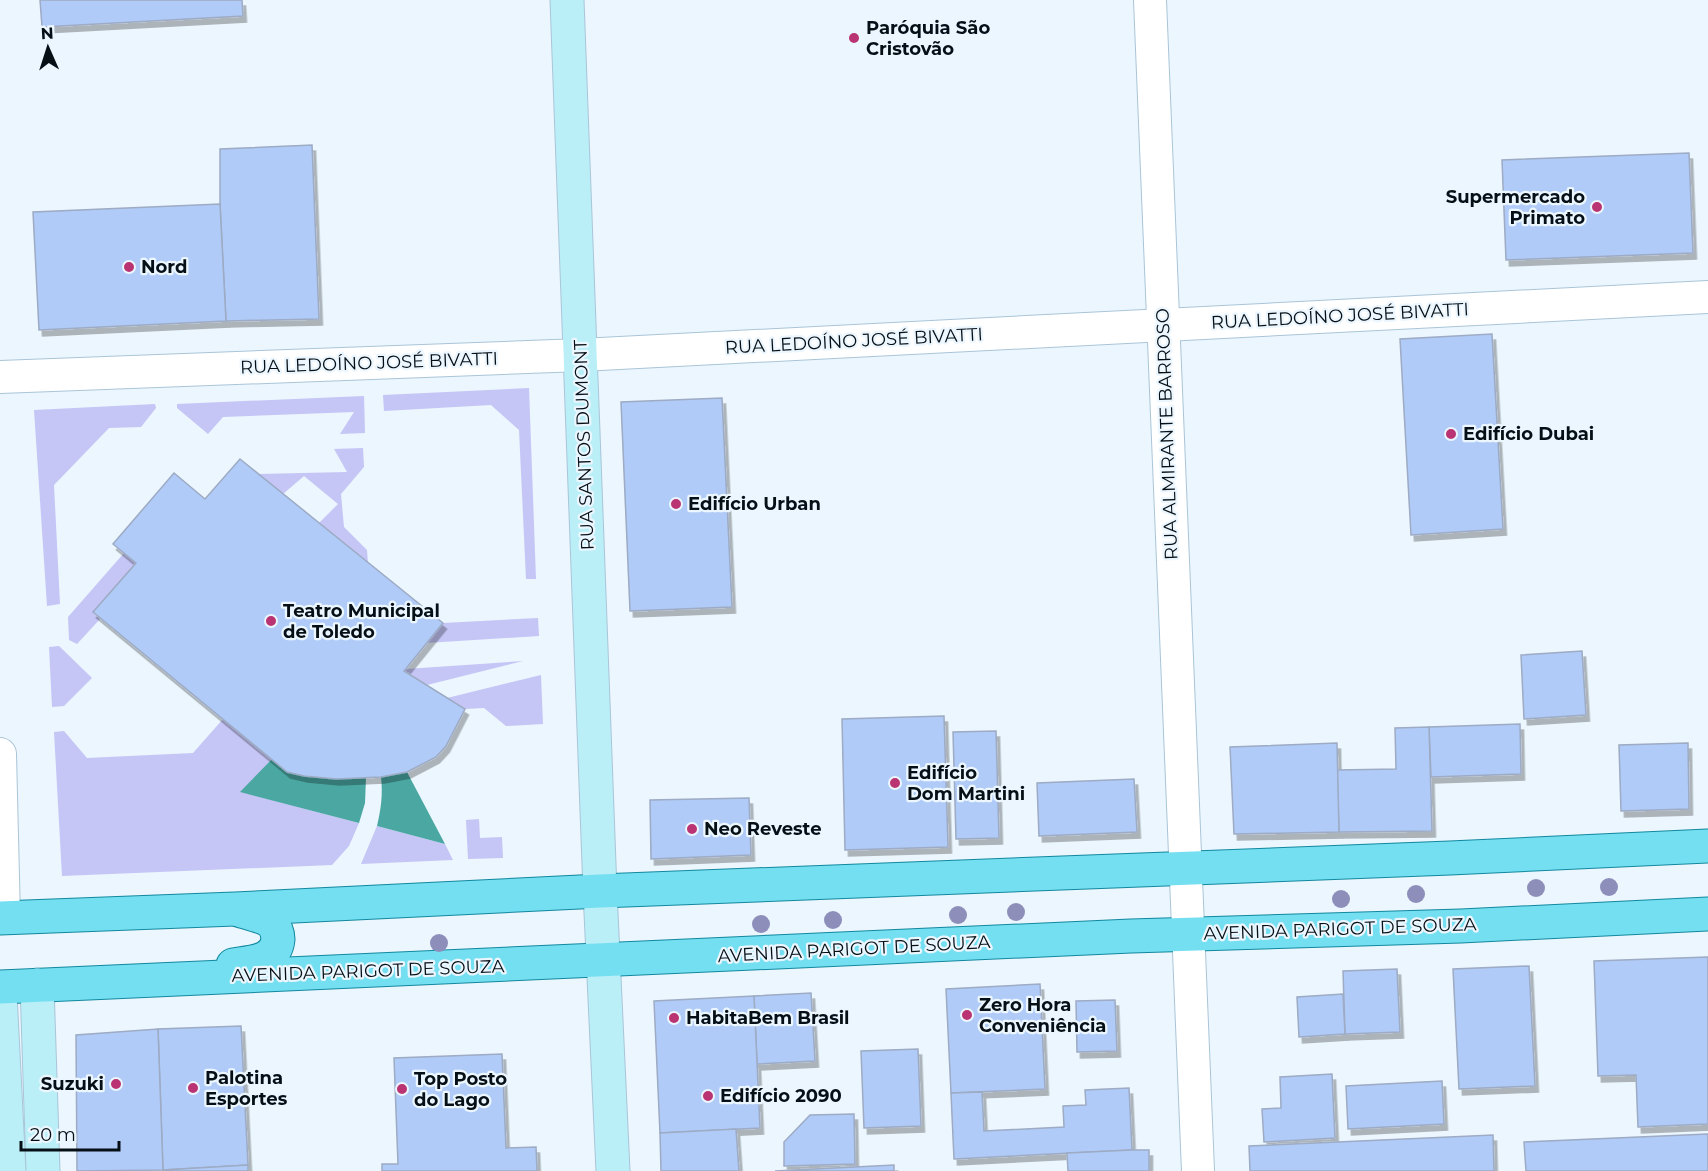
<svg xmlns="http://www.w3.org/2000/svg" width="1708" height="1171" viewBox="0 0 1708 1171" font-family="Montserrat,sans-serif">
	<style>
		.green { fill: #c5c5f6 }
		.water { fill: #4aa7a2 }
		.building { fill: #b0cbf8; stroke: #9dabc4; stroke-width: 1.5; filter: url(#shadow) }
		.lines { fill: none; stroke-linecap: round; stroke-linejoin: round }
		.street-casing { stroke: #aac5d8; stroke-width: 34 }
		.secondary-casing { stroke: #aac5d8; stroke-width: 35 }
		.primary-casing { stroke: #12889e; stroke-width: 35 }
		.street { stroke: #fff; stroke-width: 32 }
		.secondary { stroke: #baeff8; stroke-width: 33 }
		.primary { stroke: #74dff1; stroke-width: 33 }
		.tree { fill: #8e8eba }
		.poi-dot { fill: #ba3373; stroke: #ebf6fe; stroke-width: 2 }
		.labels { text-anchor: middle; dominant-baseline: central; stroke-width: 4.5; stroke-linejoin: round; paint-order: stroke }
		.poi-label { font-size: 18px; font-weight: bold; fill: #060f15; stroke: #ebf6fe; text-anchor: start }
		.street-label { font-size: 18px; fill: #060f15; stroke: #ebf6fe }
	</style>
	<defs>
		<filter id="shadow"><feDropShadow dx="3.5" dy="6" stdDeviation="0" flood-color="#0004"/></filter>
	</defs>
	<rect width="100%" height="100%" fill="#ebf6fe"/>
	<g class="green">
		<path d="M 529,388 L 536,579 L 526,579 L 519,430 L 491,405 L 384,411 L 383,395 Z"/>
		<path d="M 364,396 L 365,433 L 340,434 L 354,412 L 223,417 L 208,434 L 177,408 L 177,404 Z"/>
		<path d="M 155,404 L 156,408 L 141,427 L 109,428 L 54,485 L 60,604 L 47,606 L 34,410 Z"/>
		<path d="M 363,448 L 364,467 L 341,494 L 344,527 L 367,550 L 368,563 L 319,523 L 338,504 L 304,476 L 283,494 L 258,474 L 347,472 L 334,449 Z"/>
		<path d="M 124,553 L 136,563 L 93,612 L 100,619 L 77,644 L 69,640 L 68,617 Z"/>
		<path d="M 538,618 L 539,636 L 426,643 L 443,623 Z"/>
		<path d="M 59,646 L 92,678 L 64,706 L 52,707 L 49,647 Z"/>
		<path d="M 523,661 L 427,685 L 404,671 L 406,669 Z"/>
		<path d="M 541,675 L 543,724 L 506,726 L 484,708 L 465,709 L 447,698 Z"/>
		<path d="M 223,719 L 272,759 L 241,792 L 359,823 L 349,846 L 332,865 L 62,876 L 54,732 L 64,731 L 87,758 L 193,753 Z"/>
		<path d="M 479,819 L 480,838 L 502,837 L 503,858 L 468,859 L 466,820 Z"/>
		<path d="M 377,826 L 445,844 L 453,860 L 361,864 Z"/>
	</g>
	<g class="water">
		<path d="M 272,759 L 336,779 L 366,778 L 365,803 L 359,823 L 240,792 Z"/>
		<path d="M 407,772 L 445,844 L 377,826 C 381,809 383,795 381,777 Z"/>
	</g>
	<g class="building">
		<path d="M 40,0 L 242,0 L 243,16 L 42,27 Z"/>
		<path d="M 312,145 L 319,319 L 226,321 L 220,204 L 220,149 Z"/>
		<path d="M 1689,153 L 1693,253 L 1506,260 L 1502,160 Z"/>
		<path d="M 220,204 L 226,321 L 39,330 L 33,212 Z"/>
		<path d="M 1492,334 L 1503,529 L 1411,535 L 1400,339 Z"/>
		<path d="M 722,398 L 732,607 L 630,611 L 621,402 Z"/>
		<path d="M 240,459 L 443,623 L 404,671 L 465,709 L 446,746 L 436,757 L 407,772 L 381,777 L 336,779 L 304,776 L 287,772 L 93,612 L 136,563 L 113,544 L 174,473 L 205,499 Z"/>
		<path d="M 1582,651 L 1586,715 L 1524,719 L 1521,655 Z"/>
		<path d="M 944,716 L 948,847 L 845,850 L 842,719 Z"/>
		<path d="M 1520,724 L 1521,774 L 1431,777 L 1429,727 Z"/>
		<path d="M 1429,727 L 1432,831 L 1339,832 L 1337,770 L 1396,769 L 1395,728 Z"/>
		<path d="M 996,731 L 999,838 L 956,839 L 953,732 Z"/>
		<path d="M 1337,743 L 1339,832 L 1234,834 L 1230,747 Z"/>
		<path d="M 1688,743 L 1689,809 L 1621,811 L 1619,745 Z"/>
		<path d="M 1134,779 L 1137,832 L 1039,836 L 1037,783 Z"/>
		<path d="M 749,798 L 751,855 L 651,859 L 650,800 Z"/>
		<path d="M 1708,957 L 1708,1124 L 1638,1127 L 1636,1075 L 1598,1076 L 1594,961 Z"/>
		<path d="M 1529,966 L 1535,1086 L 1459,1089 L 1453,969 Z"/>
		<path d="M 1397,969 L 1400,1032 L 1345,1034 L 1343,971 Z"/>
		<path d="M 1040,984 L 1045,1089 L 951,1093 L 946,989 Z"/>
		<path d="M 811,993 L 815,1061 L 757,1064 L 754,996 Z"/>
		<path d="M 1343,994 L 1345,1034 L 1299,1037 L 1297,997 Z"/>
		<path d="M 754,996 L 760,1128 L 660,1133 L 654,1001 Z"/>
		<path d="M 1115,1000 L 1117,1051 L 1077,1052 L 1076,1001 Z"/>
		<path d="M 241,1026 L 248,1165 L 163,1170 L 158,1029 Z"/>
		<path d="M 158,1029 L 163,1170 L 77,1171 L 76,1035 Z"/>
		<path d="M 918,1049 L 921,1126 L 864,1128 L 861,1051 Z"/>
		<path d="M 502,1054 L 506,1148 L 536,1147 L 537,1171 L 382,1171 L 382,1164 L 398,1164 L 394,1058 Z"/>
		<path d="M 1332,1074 L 1335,1138 L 1264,1142 L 1262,1109 L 1281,1108 L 1280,1077 Z"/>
		<path d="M 1442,1081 L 1444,1124 L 1348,1129 L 1346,1086 Z"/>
		<path d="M 1129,1088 L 1132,1150 L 954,1159 L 951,1093 L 982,1092 L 984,1131 L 1064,1127 L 1063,1106 L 1086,1105 L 1085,1090 Z"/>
		<path d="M 854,1114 L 855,1164 L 784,1166 L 784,1142 L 810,1115 Z"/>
		<path d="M 736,1129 L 739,1171 L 661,1171 L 660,1133 Z"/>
		<path d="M 1708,1134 L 1708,1171 L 1526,1171 L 1524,1142 Z"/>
		<path d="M 1493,1135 L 1494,1171 L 1250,1171 L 1249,1146 Z"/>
		<path d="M 1132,1150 L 1149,1150 L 1149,1171 L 1068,1171 L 1067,1153 Z"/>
		<path d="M 248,1165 L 248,1171 L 163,1171 L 163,1170 Z"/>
		<path d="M 894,1165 L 894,1171 L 775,1171 Z"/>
	</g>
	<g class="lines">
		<g class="street-casing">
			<g id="street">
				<path d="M 1150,0 L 1198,1171"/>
				<path d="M 0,377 L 581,355 L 1708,297"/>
				<path d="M 0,754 L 4,918"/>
			</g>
		</g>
		<g class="secondary-casing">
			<g id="secondary">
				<path d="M 567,0 L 600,891 L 613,1171"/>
				<path d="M 37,985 L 43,1171"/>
				<path d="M 0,994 L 9,1171"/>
			</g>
		</g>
		<g class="primary-casing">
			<g id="primary">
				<path d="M 0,918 L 235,909 L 600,891 L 1450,858 L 1708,846"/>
				<path d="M 233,965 C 251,962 276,962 278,939 C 278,933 275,926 271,922 C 265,917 247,913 239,910"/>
				<path d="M 0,987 L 1131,936 L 1461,926 L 1708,914"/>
			</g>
		</g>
		<use href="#street" class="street"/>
		<use href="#secondary" class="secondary"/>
		<use href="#primary" class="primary"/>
	</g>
	<g class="tree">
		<circle cx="1609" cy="887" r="9"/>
		<circle cx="1536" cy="888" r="9"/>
		<circle cx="1416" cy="894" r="9"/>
		<circle cx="1341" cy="899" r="9"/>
		<circle cx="1016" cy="912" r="9"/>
		<circle cx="958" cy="915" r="9"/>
		<circle cx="833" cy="920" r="9"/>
		<circle cx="761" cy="924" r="9"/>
		<circle cx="439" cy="943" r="9"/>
	</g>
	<g class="poi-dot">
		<circle cx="854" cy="38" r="6"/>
		<circle cx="1597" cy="207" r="6"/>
		<circle cx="129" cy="267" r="6"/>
		<circle cx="1451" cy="434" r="6"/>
		<circle cx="676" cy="504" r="6"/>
		<circle cx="271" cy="621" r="6"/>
		<circle cx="895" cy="783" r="6"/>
		<circle cx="692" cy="829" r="6"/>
		<circle cx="967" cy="1015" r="6"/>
		<circle cx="674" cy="1018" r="6"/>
		<circle cx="116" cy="1084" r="6"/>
		<circle cx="193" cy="1088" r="6"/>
		<circle cx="402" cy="1089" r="6"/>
		<circle cx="708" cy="1096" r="6"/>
	</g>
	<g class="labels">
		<g class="poi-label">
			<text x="866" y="28">Paróquia São<tspan x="866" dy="21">Cristovão</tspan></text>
			<text x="1585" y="197" text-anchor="end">Supermercado<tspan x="1585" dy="21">Primato</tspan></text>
			<text x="141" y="267">Nord</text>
			<text x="1463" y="434">Edifício Dubai</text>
			<text x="688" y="504">Edifício Urban</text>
			<text x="283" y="611">Teatro Municipal<tspan x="283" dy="21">de Toledo</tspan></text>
			<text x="907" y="773">Edifício<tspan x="907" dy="21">Dom Martini</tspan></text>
			<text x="704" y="829">Neo Reveste</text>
			<text x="979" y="1005">Zero Hora<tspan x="979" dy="21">Conveniência</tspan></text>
			<text x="686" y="1018">HabitaBem Brasil</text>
			<text x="205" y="1078">Palotina<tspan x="205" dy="21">Esportes</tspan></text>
			<text x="414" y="1079">Top Posto<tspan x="414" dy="21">do Lago</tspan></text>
			<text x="104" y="1084" text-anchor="end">Suzuki</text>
			<text x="720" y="1096">Edifício 2090</text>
		</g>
		<g class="street-label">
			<text transform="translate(1340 316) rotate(-3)">RUA LEDOÍNO JOSÉ BIVATTI</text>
			<text transform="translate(854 341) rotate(-3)">RUA LEDOÍNO JOSÉ BIVATTI</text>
			<text transform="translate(369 363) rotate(-2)">RUA LEDOÍNO JOSÉ BIVATTI</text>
			<text transform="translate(1167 434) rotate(-92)">RUA ALMIRANTE BARROSO</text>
			<text transform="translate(584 445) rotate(-92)">RUA SANTOS DUMONT</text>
			<text transform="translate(1340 929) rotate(-2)">AVENIDA PARIGOT DE SOUZA</text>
			<text transform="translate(854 949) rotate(-3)">AVENIDA PARIGOT DE SOUZA</text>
			<text transform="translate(368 971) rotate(-2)">AVENIDA PARIGOT DE SOUZA</text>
		</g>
	</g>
	<g transform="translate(48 48) rotate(357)" stroke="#ebf6fe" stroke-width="4.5" paint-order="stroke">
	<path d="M0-4.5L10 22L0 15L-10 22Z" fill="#060f15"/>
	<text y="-9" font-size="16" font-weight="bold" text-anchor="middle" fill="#060f15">N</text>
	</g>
	<path d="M21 1141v9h98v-9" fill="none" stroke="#060f15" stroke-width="3"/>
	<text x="30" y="1141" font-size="18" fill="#060f15" stroke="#ebf6fe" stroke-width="4.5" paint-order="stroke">20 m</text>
</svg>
